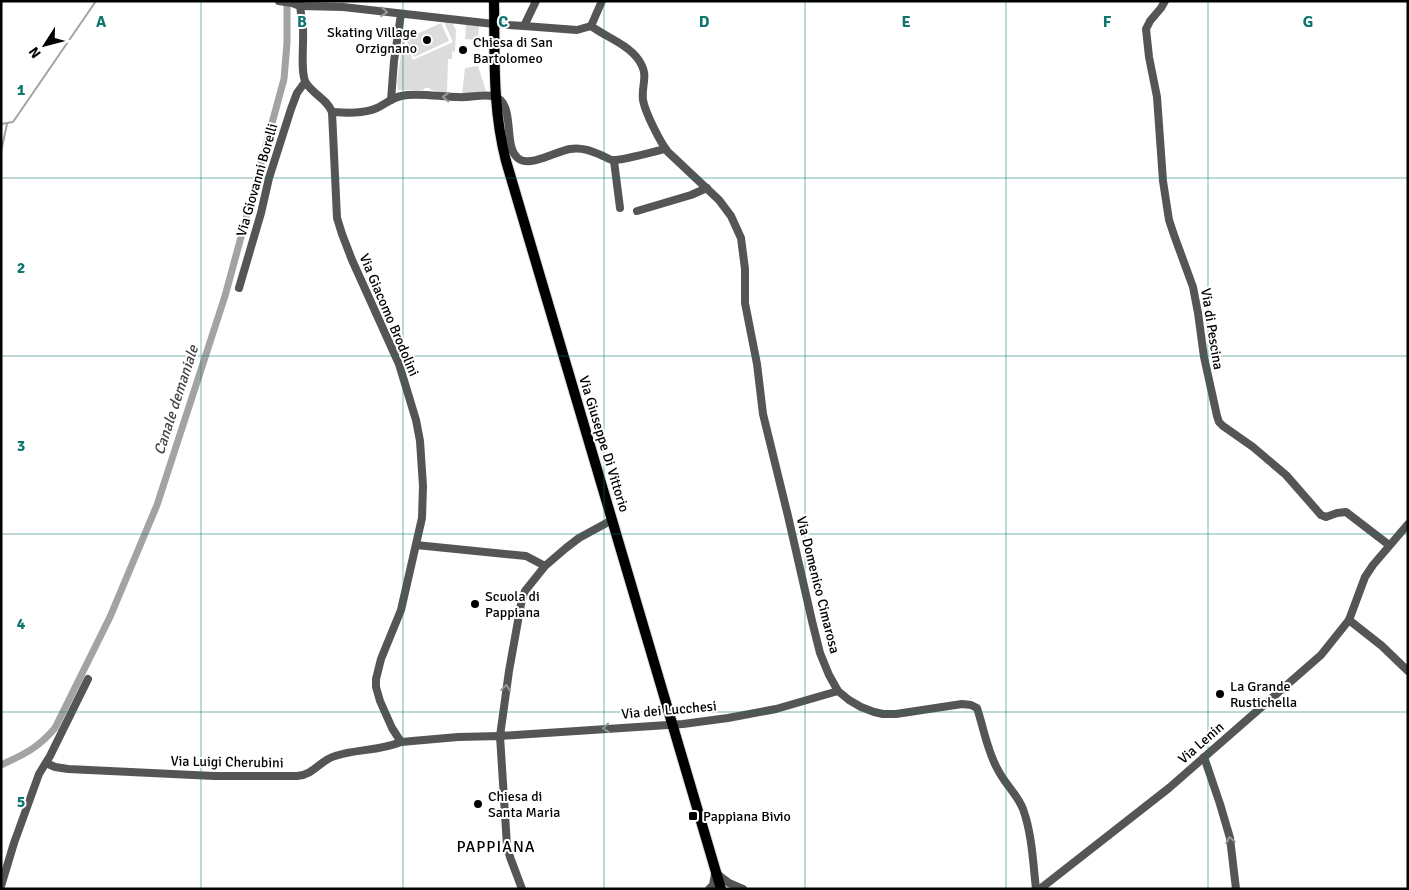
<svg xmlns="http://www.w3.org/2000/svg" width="1409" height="890" viewBox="0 0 1409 890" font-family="Signika,sans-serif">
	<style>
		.green { fill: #dcdcdc }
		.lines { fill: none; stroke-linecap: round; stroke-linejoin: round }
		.stream { stroke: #a3a3a3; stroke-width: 2 }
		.canal { stroke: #a3a3a3; stroke-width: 7 }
		.major-casing { stroke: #dbdbdb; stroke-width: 12 }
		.minor { stroke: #555; stroke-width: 8 }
		.major { stroke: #000; stroke-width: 10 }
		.oneway { stroke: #999 }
		.grid { fill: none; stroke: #0f766e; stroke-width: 1; stroke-opacity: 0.55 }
		.poi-dot { fill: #000; stroke: #fff; stroke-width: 2 }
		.labels { text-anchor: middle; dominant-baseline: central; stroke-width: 4; stroke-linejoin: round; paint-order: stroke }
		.poi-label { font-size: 14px; fill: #000; stroke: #fff; text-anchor: start }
		.street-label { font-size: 14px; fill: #000; stroke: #fff }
		.water-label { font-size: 15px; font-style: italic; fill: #444; stroke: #fff }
		.quarter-label { font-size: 16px; letter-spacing: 1px; fill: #000; stroke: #fff }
		.grid-label { font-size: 16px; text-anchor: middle; font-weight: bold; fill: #0f766e; stroke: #fff; stroke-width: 4; stroke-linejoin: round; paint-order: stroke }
	</style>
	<rect width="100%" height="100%" fill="#fff"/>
	<g class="green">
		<path d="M 444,22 L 452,22 L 456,30 L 455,51 L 452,52 L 452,59 L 448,59 L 447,93 L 432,90 L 429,88 L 425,88 L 423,90 L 398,90 L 397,82 L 403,40 L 413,60 L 453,42 Z"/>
		<path d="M 441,23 L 449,41 L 414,57 L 406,39 Z"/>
		<path d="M 466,23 L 479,24 L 478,40 L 465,39 Z"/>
		<path d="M 478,66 L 486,91 L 462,94 L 465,68 Z"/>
	</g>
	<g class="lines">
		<g class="stream">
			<path d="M 1,124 L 13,122 L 96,1"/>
			<path d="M 1,152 L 7,124"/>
		</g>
		<path class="canal" d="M 1,765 C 25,754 38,748 55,728 L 110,617 L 157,505 L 225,296 L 284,79 L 287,43 L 287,1"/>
		<g class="major-casing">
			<path id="major" d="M 494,1 C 495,56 492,107 506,161 L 721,889"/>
		</g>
		<g class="minor">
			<path d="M 279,1 L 292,3 L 300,6 L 343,7 L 494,24 L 524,26 L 536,1"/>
			<path d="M 300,1 C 300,10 302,20 303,29 C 304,42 300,73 306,83 C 314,95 327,99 332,112 L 337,218 L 342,234 L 352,260 L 399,364 L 416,420 L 420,441 L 423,486 L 422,518 L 401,610 L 381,659 L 376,679 L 376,687 L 380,701 L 392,728 L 401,742 L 458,737 L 500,736 L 507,846 L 510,857 L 522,889"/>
			<path d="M 602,1 L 591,26 C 606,37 627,44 638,59 C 650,76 641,83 643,100 C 645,112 660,142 668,152 L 719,200 L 731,216 L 741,238 L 745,269 L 745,303 L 757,364 L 763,414 L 788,516 L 812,621 L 820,653 L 829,675 L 838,691 L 849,700 L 861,707 L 874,712 L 883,714 L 896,714 L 962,704 L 971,705 L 977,708 C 984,729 987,751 998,770 C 1005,784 1017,794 1023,809 C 1032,834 1033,862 1036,889"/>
			<path d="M 1165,1 L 1161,8 L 1150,21 L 1146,29 L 1149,57 L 1157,97 L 1163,181 L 1169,220 L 1174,235 L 1193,287 L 1198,313 L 1204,357 L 1217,416 L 1219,422 L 1223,426 L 1253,447 L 1286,475 L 1321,515 L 1326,517 L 1337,513 L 1346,512 L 1389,545"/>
			<path d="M 524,26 L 577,30 L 591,26"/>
			<path d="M 391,100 L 394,61 L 401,14"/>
			<path d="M 332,112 C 348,113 362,114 377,108 C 385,104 392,98 401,96 C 417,92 441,97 458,97 C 469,98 482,94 492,96 C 518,101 501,147 519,159 C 531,167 557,151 570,149 C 582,147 592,151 603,156 C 606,157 610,160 613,160 C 620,161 656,151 665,149"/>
			<path d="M 614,161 L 620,208"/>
			<path d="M 637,211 L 691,195 L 707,188"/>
			<path d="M 239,288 L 261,213 L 269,178 L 291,109 L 297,93 L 305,82"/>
			<path d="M 612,520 L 579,538 L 566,548 L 545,566 L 525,591 L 521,604 L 509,671 L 500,736 L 683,724 L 728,718 L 776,709 L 838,691"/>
			<path d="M 416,545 L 526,556 L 545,566"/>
			<path d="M 1349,620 L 1382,646 L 1408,671"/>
			<path d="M 1204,757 L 1220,804 L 1230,838 L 1236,889"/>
			<path d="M 46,763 L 55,767 L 68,769 L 214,776 L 297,776 C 314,775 320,760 335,756 C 356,749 379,751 401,742"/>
			<path d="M 717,874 L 729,883 L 743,889"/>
			<path d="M 1,886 L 14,843 L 39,774 L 50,756 L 88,679"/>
			<path d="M 709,889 L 713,885 L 715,874"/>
			<path d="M 1040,889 L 1169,788 L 1321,655 L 1349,620 L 1365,577 L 1373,565 L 1408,524"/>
		</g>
		<use href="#major" class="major"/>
	</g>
	<defs><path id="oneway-chevron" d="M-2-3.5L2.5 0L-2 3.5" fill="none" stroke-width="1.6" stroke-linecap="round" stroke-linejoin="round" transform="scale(1.25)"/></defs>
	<g class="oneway">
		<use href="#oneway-chevron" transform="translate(384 12) rotate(6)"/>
		<use href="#oneway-chevron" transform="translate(446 97) rotate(-178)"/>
		<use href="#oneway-chevron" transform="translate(506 688) rotate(-83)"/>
		<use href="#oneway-chevron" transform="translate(606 728) rotate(176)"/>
		<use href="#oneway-chevron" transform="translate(1230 840) rotate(-101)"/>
	</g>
	<path class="grid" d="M 201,1 L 201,889M 403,1 L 403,889M 604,1 L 604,889M 805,1 L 805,889M 1006,1 L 1006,889M 1208,1 L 1208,889M 1,178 L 1408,178M 1,356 L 1408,356M 1,534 L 1408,534M 1,712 L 1408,712"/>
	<g class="poi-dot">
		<circle cx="427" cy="40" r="5"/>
		<circle cx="463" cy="50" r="5"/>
		<circle cx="475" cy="604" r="5"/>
		<circle cx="1220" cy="694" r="5"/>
		<circle cx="478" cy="804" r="5"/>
		<rect x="688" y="811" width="10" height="10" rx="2.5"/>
	</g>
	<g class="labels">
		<g class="poi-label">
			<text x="417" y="32" text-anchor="end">Skating Village<tspan x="417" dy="16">Orzignano</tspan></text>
			<text x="473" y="42">Chiesa di San<tspan x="473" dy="16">Bartolomeo</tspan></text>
			<text x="485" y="596">Scuola di<tspan x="485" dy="16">Pappiana</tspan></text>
			<text x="1230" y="686">La Grande<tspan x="1230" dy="16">Rustichella</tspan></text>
			<text x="488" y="796">Chiesa di<tspan x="488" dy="16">Santa Maria</tspan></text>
			<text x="703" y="816">Pappiana Bivio</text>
		</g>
		<g class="street-label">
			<text transform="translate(257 180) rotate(-74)">Via Giovanni Borelli</text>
			<text transform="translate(389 315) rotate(67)">Via Giacomo Brodolini</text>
			<text transform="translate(1212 329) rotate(81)">Via di Pescina</text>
			<text transform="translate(604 444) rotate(73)">Via Giuseppe Di Vittorio</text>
			<text transform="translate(818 585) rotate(76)">Via Domenico Cimarosa</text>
			<text transform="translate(669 710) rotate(-5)">Via dei Lucchesi</text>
			<text transform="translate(1201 743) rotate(-41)">Via Lenin</text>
			<text transform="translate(227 762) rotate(1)">Via Luigi Cherubini</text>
		</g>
		<g class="water-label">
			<text transform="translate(176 400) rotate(-72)">Canale demaniale</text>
		</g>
		<g class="quarter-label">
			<text x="496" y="847">PAPPIANA</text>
		</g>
	</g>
	<g class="grid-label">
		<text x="101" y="27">A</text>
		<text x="302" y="27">B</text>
		<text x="503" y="27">C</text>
		<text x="704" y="27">D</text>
		<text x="906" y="27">E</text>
		<text x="1107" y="27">F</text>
		<text x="1308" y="27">G</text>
		<text x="21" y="95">1</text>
		<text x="21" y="273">2</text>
		<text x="21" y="451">3</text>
		<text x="21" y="629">4</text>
		<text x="21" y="807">5</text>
	</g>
	<rect width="1409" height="890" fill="none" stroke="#000000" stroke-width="5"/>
	<g transform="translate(45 45) rotate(234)" stroke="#ffffff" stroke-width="4" paint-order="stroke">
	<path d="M0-4L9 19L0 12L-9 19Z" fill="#000000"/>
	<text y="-8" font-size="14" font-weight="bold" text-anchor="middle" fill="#000000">N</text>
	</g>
</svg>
